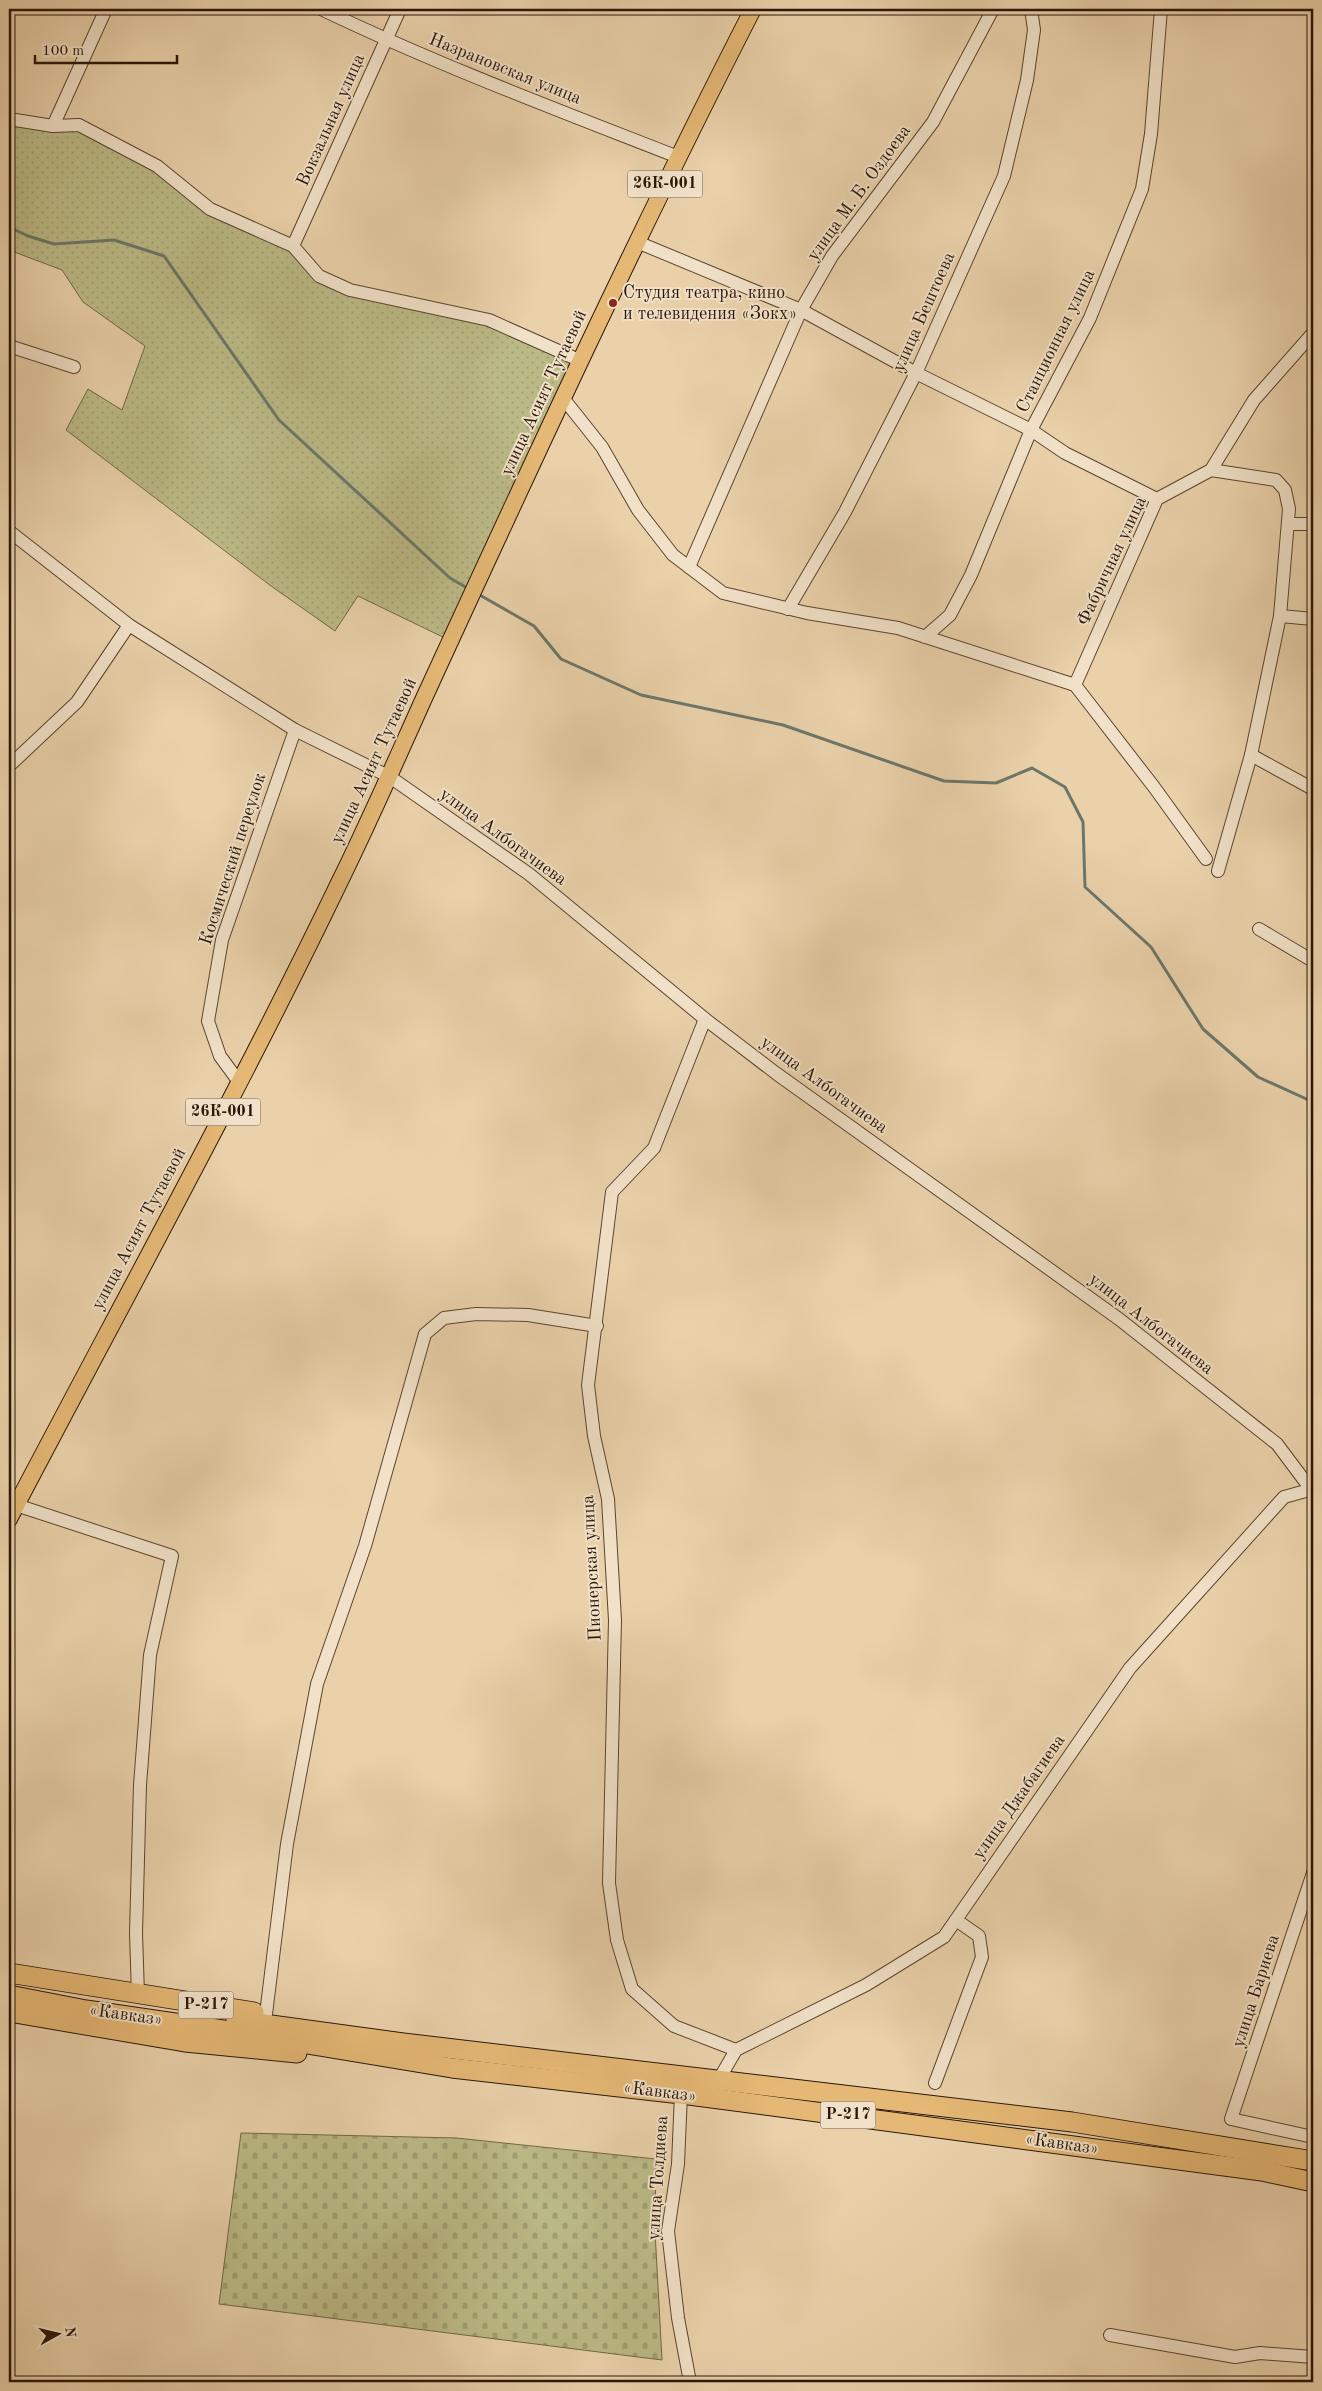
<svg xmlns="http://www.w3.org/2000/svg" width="1322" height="2391" viewBox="0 0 1322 2391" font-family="'Old Standard TT',serif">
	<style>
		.grass { fill: url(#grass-dots); stroke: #726847 }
		.cemetery { fill: url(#cemetery-stones); stroke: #726847 }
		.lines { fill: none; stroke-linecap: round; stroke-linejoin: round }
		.stream { stroke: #6c776b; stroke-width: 3 }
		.minor-casing { stroke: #5a4530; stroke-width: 14 }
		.major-casing { stroke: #2a1608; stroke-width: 18 }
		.highway-casing { stroke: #2a1608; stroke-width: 21 }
		.minor { stroke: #f1e1c8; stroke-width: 12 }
		.major { stroke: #e5b875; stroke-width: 16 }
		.highway { stroke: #e5b875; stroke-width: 19 }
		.poi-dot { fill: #8f2418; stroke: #f1e1c8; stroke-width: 2 }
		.labels { text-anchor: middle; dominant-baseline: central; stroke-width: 4; stroke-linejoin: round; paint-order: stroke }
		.shield { fill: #f1e1c8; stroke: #665342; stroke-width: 1 }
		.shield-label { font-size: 16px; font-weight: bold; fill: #2a1608 }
		.street-label { font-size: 18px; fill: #2a1608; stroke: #f1e1c8 }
		.poi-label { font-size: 18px; fill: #2a1608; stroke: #f1e1c8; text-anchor: start }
	</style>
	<defs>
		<pattern id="grass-dots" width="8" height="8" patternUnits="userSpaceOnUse" patternTransform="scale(1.25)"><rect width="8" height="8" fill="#bbba86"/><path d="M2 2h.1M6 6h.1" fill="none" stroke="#a19f72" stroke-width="1.8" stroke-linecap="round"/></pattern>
		<pattern id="cemetery-stones" width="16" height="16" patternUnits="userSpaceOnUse" patternTransform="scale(1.25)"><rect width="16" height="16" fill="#bbba86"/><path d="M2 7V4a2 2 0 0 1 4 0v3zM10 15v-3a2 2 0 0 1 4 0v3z" fill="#a19f72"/></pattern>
	</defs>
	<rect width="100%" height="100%" fill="#ead1aa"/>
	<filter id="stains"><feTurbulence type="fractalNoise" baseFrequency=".004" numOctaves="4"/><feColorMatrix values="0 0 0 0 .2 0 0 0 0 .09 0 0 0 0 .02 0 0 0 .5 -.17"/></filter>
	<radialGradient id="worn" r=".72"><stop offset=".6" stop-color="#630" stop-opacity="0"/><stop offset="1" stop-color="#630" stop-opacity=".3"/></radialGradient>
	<path class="grass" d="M 9,119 L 79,125 L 157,166 L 210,209 L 293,246 L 319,276 L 489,320 L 581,361 L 451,641 L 358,596 L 335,631 L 271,586 L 66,430 L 88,389 L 122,410 L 145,346 L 83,302 L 62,270 L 9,250 Z"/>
	<path class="cemetery" d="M 241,2133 L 456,2138 L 656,2159 L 655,2231 L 662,2360 L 219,2304 Z"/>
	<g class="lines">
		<g class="stream">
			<path d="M 9,227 L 28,236 L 54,244 L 114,240 L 164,256 L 279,420 L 450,578 L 469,589"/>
			<path d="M 478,594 L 534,626 L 561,659 L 641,695 L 783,725 L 944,781 L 996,783 L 1032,768 L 1065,787 L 1083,822 L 1085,887 L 1151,947 L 1203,1029 L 1258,1077 L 1313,1102"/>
		</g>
		<g class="minor-casing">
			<g id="minor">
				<path d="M 321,9 C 438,65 558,110 678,157"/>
				<path d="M 9,119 L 53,126 L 79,125 L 157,166 L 210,209 L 293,246 L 319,276 L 350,290 L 489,320 L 581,361"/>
				<path d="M 53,126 L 106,9"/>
				<path d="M 637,242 L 801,310 L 916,373 L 1031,430 L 1065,453 L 1157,499"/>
				<path d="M 293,246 L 400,9"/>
				<path d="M 9,346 L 74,367"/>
				<path d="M 563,398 L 602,447 L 638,510 L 673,555 L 723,593 L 807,613 L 898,628 L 1075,685 L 1154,787 L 1206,859"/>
				<path d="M 1211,470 L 1276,480 L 1285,490 L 1289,509 L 1280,616 L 1251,755 L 1218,871"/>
				<path d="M 1289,524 L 1313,524"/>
				<path d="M 9,531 L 129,625 L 295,730 L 390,777 L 529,874 L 705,1019 L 777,1074 L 1119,1319 L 1277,1444 L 1313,1492"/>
				<path d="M 689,567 L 801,310 L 832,256 L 933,122 L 993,9"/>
				<path d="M 788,609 L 845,512 L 916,373 L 1004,176 L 1027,80 L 1034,30 L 1031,9"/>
				<path d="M 1280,616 L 1313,619"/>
				<path d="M 925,637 L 950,615 L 971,575 L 1031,430 L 1090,318 L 1142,189 L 1151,134 L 1161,9"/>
				<path d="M 1075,685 L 1157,499 L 1211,470 L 1254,400 L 1313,333"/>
				<path d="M 1251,755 L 1313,789"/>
				<path d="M 9,766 L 77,702 L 129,625"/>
				<path d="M 1259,929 L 1313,961"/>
				<path d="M 705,1019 L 654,1148 L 612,1192 L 588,1385 L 594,1436 L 608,1499 L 615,1620 L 609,1883 L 617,1940 L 632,1989 L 674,2026 L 736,2050"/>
				<path d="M 239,1082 L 220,1056 L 208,1021 L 222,940 L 295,730"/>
				<path d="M 16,1505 L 172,1556 L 150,1655 L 140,1785 L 136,1933 L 138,1995"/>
				<path d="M 1313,1873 L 1231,2119 L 1313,2137"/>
				<path d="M 266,2014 L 287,1844 L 317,1684 L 365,1546 L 425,1334 L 444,1318 L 476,1314 L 528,1315 L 597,1326"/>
				<path d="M 718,2081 L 736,2050 L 866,1985 L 944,1937 L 1130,1668 L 1284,1497 L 1313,1489"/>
				<path d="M 935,2083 L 982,1957 L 979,1936 L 956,1920"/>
				<path d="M 681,2094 L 678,2164 L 668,2231 L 678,2318 L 690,2382"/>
				<path d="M 1110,2335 L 1235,2357 L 1260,2353 L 1313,2357"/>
			</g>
		</g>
		<g class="major-casing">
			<path id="major" d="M 9,1519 C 120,1307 236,1097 340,881 C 370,820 397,758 425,696 C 531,465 637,235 753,9"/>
		</g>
		<g class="highway-casing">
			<g id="highway">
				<path d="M 9,1973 L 254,2012"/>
				<path d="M 9,1995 L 86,2010 L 223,2030 L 452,2068 L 681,2094 L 1262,2171 L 1313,2182"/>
				<path d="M 9,2012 L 185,2042 L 297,2053"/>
				<path d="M 236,2020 L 403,2043 L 1072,2122 L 1313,2161"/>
			</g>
		</g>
		<use href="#minor" class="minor"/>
		<use href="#major" class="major"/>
		<use href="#highway" class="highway"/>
	</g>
	<circle class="poi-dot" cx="613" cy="303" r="5"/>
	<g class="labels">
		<g class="shield">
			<rect x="627.5" y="170.5" width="75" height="27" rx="4"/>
			<rect x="185.5" y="1098.5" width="75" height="27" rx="4"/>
			<rect x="178.5" y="1991.5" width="55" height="27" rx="4"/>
			<rect x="820.5" y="2101.5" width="55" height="27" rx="4"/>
		</g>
		<g class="shield-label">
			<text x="665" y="184">26К-001</text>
			<text x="223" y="1112">26К-001</text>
			<text x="206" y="2005">Р-217</text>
			<text x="848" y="2115">Р-217</text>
		</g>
		<g class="street-label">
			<text transform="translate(505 69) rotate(22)">Назрановская улица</text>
			<text transform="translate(331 120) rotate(-66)">Вокзальная улица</text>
			<text transform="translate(859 193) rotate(-54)">улица М. Б. Оздоева</text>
			<text transform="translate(924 312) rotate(-66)">улица Бештоева</text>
			<text transform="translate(1056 341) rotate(-64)">Станционная улица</text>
			<text transform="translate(544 393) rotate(-65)">улица Асият Тутаевой</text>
			<text transform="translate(1112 561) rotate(-65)">Фабричная улица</text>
			<text transform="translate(374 761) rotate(-65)">улица Асият Тутаевой</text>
			<text transform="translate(503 837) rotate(36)">улица Албогачиева</text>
			<text transform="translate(233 859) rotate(-72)">Космический переулок</text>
			<text transform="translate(824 1085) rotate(36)">улица Албогачиева</text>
			<text transform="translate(139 1229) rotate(-62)">улица Асият Тутаевой</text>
			<text transform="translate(1151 1324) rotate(38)">улица Албогачиева</text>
			<text transform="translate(592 1568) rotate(-93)">Пионерская улица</text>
			<text transform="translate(1019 1797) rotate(-55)">улица Джабагиева</text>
			<text transform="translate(1256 1991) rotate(-72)">улица Бариева</text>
			<text transform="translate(126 2015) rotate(8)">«Кавказ»</text>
			<text transform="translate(660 2092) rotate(7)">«Кавказ»</text>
			<text transform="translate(1062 2144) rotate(8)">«Кавказ»</text>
			<text transform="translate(658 2178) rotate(-86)">улица Толдиева</text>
		</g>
		<g class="poi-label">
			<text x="623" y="293">Студия театра, кино<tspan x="623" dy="21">и телевидения «Зокх»</tspan></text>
		</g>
	</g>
	<rect width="1322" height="2391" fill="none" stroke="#ead1aa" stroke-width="30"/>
	<rect x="10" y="10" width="1302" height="2371" fill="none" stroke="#2a1608" stroke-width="2.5"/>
	<rect x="15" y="15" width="1292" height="2361" fill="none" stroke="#2a1608"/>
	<g transform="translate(58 2334) rotate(82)" stroke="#f1e1c8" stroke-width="4" paint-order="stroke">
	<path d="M0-4L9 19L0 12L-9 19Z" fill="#2a1608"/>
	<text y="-8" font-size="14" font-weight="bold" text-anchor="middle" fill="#2a1608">N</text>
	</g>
	<path d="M35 55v8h142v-8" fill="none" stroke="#2a1608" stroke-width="2.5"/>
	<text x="42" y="55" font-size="15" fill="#2a1608" stroke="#f1e1c8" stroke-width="4" paint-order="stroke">100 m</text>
	<rect width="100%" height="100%" filter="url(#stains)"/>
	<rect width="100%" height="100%" fill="url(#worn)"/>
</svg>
